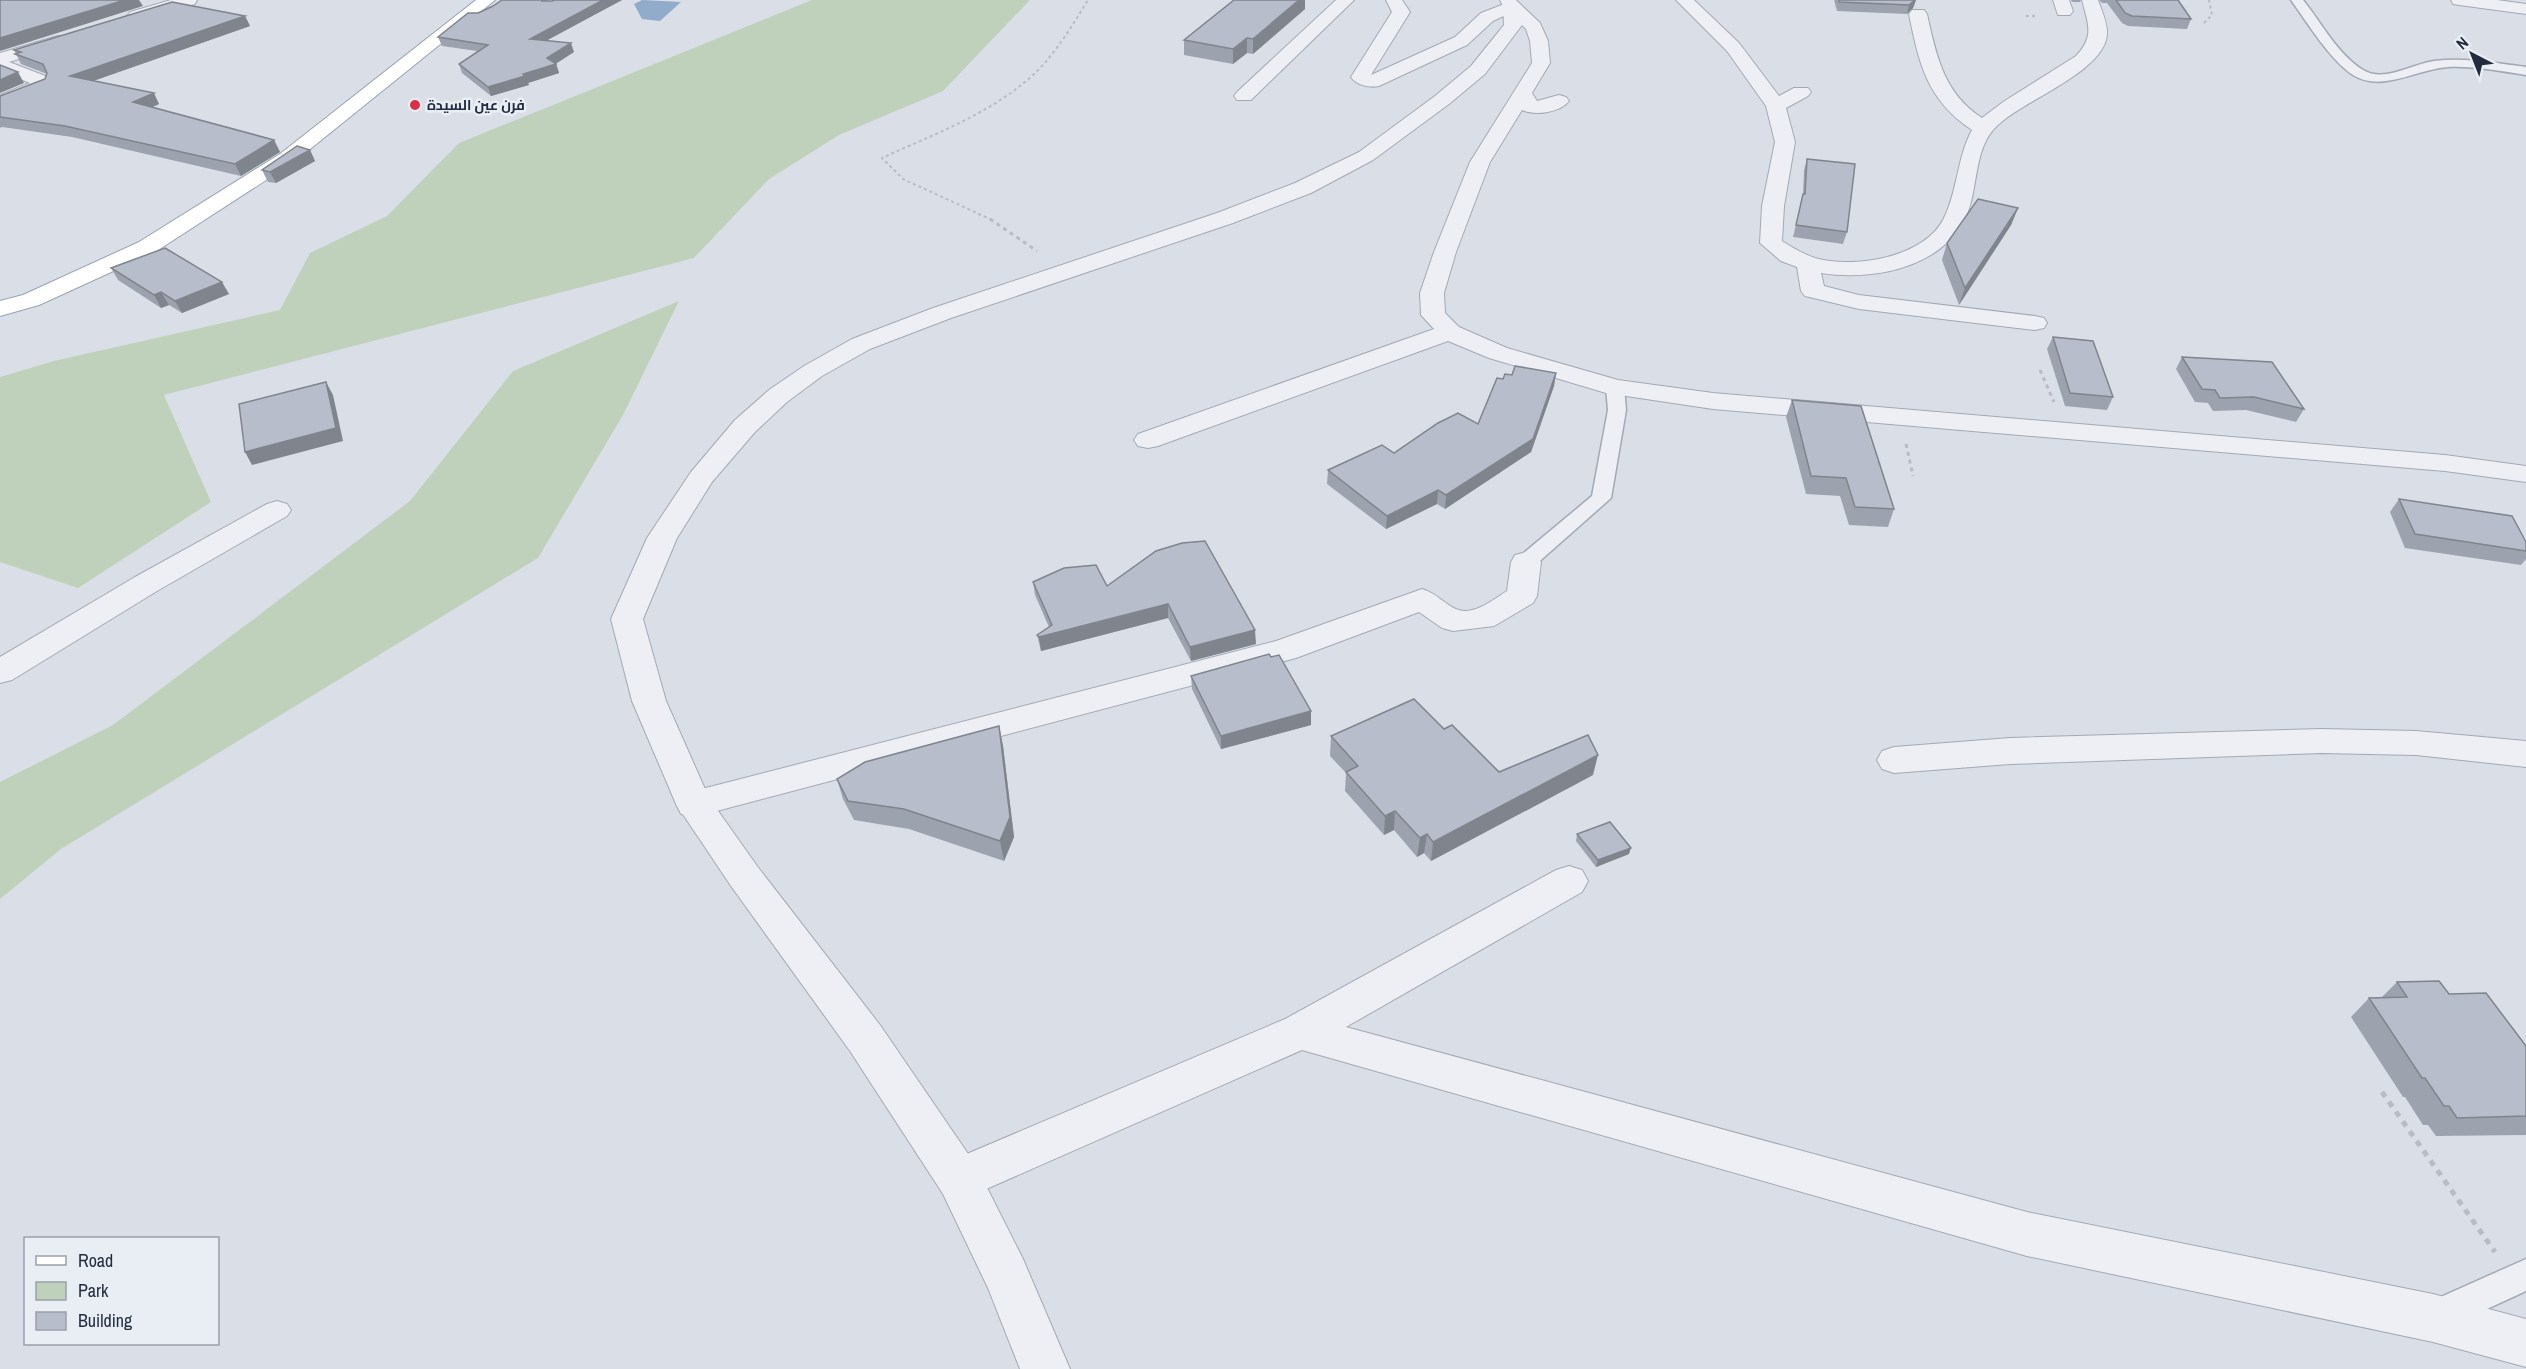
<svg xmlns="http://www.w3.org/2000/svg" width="2526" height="1369" viewBox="0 0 2526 1369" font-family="'Archivo Narrow',Cairo,sans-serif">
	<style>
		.green { fill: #bfd1ba }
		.water { fill: #91abcb }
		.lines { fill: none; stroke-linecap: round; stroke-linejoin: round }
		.service-casing { stroke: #a3a9b4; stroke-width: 3 }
		.minor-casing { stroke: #a3a9b4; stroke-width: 2 }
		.tertiary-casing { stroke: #a3a9b4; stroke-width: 2 }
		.primary-casing { stroke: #98a2b3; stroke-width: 2 }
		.path-far2 { stroke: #b8bcc5; stroke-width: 2; stroke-dasharray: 3 3; stroke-linecap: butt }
		.path-far1 { stroke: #b8bcc5; stroke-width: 3; stroke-dasharray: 4 4; stroke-linecap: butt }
		.path { stroke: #b8bcc5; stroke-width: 5; stroke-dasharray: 6 6; stroke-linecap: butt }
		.service { fill: #edeff5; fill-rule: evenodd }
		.minor { fill: #edeff5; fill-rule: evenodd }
		.tertiary { fill: #edeff5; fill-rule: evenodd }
		.primary { fill: #fff; fill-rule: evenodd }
		.wall { fill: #9da3ae }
		.shaded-wall { fill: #80848d }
		.building { fill: #b7bdca; stroke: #80848d; stroke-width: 1.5 }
		.poi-dot { fill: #db3043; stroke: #e9eef4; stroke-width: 2 }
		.labels { text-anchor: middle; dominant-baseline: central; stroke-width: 5; stroke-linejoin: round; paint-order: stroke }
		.far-poi-label { font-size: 14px; font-weight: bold; fill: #232c3e; stroke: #e9eef4; text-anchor: start }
	</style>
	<rect width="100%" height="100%" fill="#dadfe7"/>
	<g class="green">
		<path d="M 812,0 L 1030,0 L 943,91 L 839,135 L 769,179 L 694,258 L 164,395 L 211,502 L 78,588 L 0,562 L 0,377 L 54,361 L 280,310 L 310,253 L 387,216 L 459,143 Z"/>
		<path d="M 679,301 L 623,415 L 538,558 L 61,849 L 0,899 L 0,782 L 113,725 L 410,501 L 513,371 Z"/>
	</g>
	<path class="water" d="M 642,0 L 681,2 L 660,21 L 642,19 L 634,4 Z"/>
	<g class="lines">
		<g class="service-casing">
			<g id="service">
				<path d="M 2291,0 L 2303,0 C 2321,22 2338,55 2363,70 C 2384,83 2412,64 2434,61 C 2465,57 2496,63 2526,67 L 2526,75 C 2500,71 2474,66 2448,67 C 2417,69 2382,93 2353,75 C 2330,60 2307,22 2291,0 Z"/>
				<path d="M 1615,382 L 1621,383 L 1624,387 L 1626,410 L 1611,498 L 1533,567 L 1526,569 L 1519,567 L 1516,562 L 1519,557 L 1592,496 L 1608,410 L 1606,387 L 1609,383 Z"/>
				<path d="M 2526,1259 L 2526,1291 L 2437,1332 L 2425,1328 L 2421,1316 L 2425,1304 Z"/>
			</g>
		</g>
		<g class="minor-casing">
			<g id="minor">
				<path d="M 171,0 L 197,0 L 195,4 L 136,21 L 130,20 L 127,16 L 130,12 Z"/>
				<path d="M 1336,0 L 1354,0 L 1251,100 L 1237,100 L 1234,96 L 1237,92 Z"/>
				<path d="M 1386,0 L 1402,0 L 1410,12 L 1371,75 L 1455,37 L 1481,13 L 1512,1 L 1518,2 L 1540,23 L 1548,41 L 1550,63 L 1532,93 L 1537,101 L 1559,95 L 1566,97 L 1569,101 C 1560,113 1534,116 1522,110 L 1490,162 L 1456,252 L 1444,293 L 1445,313 L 1459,327 L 1507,348 L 1618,380 L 1713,393 L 2445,455 L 2526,466 L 2526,482 L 2445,471 L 1713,409 L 1606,393 L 1489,358 L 1448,341 L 1158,446 L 1148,448 L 1138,446 L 1134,440 L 1138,434 L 1434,329 L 1421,315 L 1420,293 L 1434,252 L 1470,162 L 1532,63 L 1530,41 L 1526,29 L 1510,13 L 1493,21 L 1467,45 L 1379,86 C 1369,88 1356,85 1351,77 L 1392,12 Z"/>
				<path d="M 1676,0 L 1694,0 L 1739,43 L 1779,96 L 1794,88 L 1808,88 L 1811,92 L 1808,96 L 1786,108 L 1795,142 L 1784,206 L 1782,241 C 1793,248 1803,254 1815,258 C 1853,269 1925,258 1944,218 C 1958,190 1957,157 1972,130 C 1927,100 1919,64 1909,14 L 1912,10 L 1924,10 L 1927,14 C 1936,55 1944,94 1982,118 L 2003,102 L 2076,56 C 2095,36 2088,24 2082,0 L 2098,0 C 2102,11 2108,24 2107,35 C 2103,74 2019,101 1994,129 C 1977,147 1977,180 1971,202 C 1955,265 1878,282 1821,273 L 1824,286 L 1859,295 L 2035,316 L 2044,318 L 2047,323 L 2044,328 L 2035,330 L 1859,309 L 1805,296 L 1801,291 L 1797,267 L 1781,261 L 1760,243 L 1762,206 L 1775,142 L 1766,106 L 1727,51 Z"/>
				<path d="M 2053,0 L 2069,0 L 2073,11 L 2070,15 L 2058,15 Z"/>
				<path d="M 2451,0 L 2497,0 L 2526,4 L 2526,14 L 2459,5 L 2453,4 Z"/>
				<path d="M 58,36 L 64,37 L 67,41 L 64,45 L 9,62 L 48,77 L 51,85 L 49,89 L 0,108 L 0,95 L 30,83 L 0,71 L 0,53 Z"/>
				<path d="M 277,501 L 287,504 L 291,510 L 287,516 L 157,591 L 12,680 L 0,683 L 0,657 L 135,577 L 267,504 Z"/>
				<path d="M 1526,552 L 1537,555 L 1541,562 L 1537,596 L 1533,603 L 1494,626 L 1453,631 L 1442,628 L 1419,612 L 1296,658 L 694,817 L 681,814 L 676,804 L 681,794 L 694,791 L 1276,641 L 1422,589 C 1437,593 1447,607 1459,610 C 1475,615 1494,599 1507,591 L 1511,562 L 1515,555 Z"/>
				<path d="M 2322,729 L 2416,731 L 2526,741 L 2526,767 L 2416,755 L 2322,753 L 2010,764 L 1894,773 L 1882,769 L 1877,760 L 1882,751 L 1894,747 L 2010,738 Z"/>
				<path d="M 1569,866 L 1582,870 L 1588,881 L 1582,892 L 1346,1027 L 2027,1212 L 2433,1294 L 2526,1319 L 2526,1367 L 2433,1342 L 2027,1256 L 1302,1050 L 975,1194 L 959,1200 L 943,1194 L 937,1179 L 943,1164 L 1285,1019 L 1556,870 Z"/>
			</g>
		</g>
		<g class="tertiary-casing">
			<path id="tertiary" d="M 1500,0 L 1516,0 L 1521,6 L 1522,25 L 1485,74 L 1449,104 L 1373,160 L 1311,193 L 1233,223 L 951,318 L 870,349 L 822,376 L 787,402 L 755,432 L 712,482 L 677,538 L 643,619 L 666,701 L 709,798 L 757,866 L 880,1025 L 975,1164 L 1023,1259 L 1070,1369 L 1020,1369 L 988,1288 L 943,1194 L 850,1051 L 731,886 L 676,804 L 632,701 L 611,619 L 647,538 L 691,472 L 735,420 L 769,390 L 804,366 L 852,339 L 933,308 L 1217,213 L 1295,183 L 1359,152 L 1435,96 L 1471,66 L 1504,25 L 1503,6 Z"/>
		</g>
		<g class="primary-casing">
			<path id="primary" d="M 476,0 L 495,0 L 294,162 L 155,252 L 39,305 L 0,316 L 0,301 L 23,295 L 139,242 L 280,154 Z"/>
		</g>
		<g class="path-far2">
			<path d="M 2026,16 L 2038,16"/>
			<path d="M 2204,23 L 2212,15 L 2209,0"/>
			<path d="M 992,220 L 903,179 L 882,158 C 934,134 991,114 1034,74 C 1056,53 1072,26 1088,0"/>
		</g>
		<g class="path-far1">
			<path d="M 990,219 L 1037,251"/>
			<path d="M 2040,370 L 2054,402"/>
			<path d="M 1906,444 L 1913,476"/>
		</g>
		<path class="path" d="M 2382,1092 L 2495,1252"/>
		<use href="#service" class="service"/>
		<use href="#minor" class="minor"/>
		<use href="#tertiary" class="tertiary"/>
		<use href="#primary" class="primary"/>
	</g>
	<g class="wall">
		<path d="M 502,0 L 549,0 L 547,1 L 552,1 L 555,0 L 622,0 L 546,40 L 574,52 L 556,63 L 559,73 L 528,83 L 529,85 L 491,96 L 462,73 L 459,64 L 477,51 L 442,46 L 438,37 L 478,13 L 493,6 Z"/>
		<path d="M 1234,0 L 1305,0 L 1305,9 L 1253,54 L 1247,53 L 1233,64 L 1184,55 L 1184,40 Z"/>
		<path d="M 1834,0 L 1916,0 L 1913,8 L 1907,14 L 1837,11 Z"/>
		<path d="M 2071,0 L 2081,0 L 2080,2 L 2072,2 Z"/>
		<path d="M 2099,0 L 2178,0 L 2191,19 L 2187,29 L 2128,26 L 2122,23 L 2107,3 L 2102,3 Z"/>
		<path d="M 245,16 L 250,26 L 93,81 L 159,104 L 152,107 L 274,140 L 280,152 L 241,176 L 72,137 L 2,127 L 0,128 L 0,96 L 45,79 L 47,74 L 21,64 L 14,50 Z"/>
		<path d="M 310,150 L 315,161 L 276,183 L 268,182 L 262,170 Z"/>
		<path d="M 1807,159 L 1847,232 L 1843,244 L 1793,237 L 1803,195 L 1804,170 Z"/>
		<path d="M 2018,208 L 2011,225 L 1959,305 L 1942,260 L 1947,243 Z"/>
		<path d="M 111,268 L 229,294 L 182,313 L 169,305 L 161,308 L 118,280 Z"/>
		<path d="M 2053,337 L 2113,397 L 2107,410 L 2065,406 L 2047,349 Z"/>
		<path d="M 2182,357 L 2304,409 L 2296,422 L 2246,410 L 2213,411 L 2208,403 L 2195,402 L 2176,369 Z"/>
		<path d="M 1556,373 L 1554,386 L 1531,452 L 1445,509 L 1437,504 L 1386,529 L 1327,484 L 1328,470 L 1394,453 L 1478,424 L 1503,379 L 1512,375 Z"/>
		<path d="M 1792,400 L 1894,509 L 1888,527 L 1849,525 L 1840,496 L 1806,494 L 1786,417 Z"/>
		<path d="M 2399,499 L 2526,542 L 2526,559 L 2521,565 L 2405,548 L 2390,512 Z"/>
		<path d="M 1156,551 L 1256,644 L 1191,661 L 1168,618 L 1041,651 L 1037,635 L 1049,627 L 1035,595 L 1033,582 L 1107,586 Z"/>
		<path d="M 1191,676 L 1311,711 L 1311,725 L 1221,749 L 1192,689 Z"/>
		<path d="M 999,726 L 1003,746 L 1014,837 L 1004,861 L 909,829 L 854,820 L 843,799 L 837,779 Z"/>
		<path d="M 1331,736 L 1499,772 L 1593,775 L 1431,861 L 1424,853 L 1417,857 L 1394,830 L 1384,835 L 1345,791 L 1346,773 L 1330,756 Z"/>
		<path d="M 1577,834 L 1629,854 L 1596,867 L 1576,841 Z"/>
		<path d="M 2397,982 L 2449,994 L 2526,1046 L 2526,1135 L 2436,1136 L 2428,1125 L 2423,1125 L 2405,1097 L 2403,1097 L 2351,1017 L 2369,998 L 2381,998 Z"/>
	</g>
	<g class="shaded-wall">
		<path d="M 125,0 L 139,0 L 143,6 L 0,51 L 0,38 Z"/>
		<path d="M 603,0 L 622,0 L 533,48 L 530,39 Z"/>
		<path d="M 1299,0 L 1305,0 L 1305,9 L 1253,54 L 1253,39 Z"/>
		<path d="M 1915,0 L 1916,0 L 1913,8 L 1907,14 L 1909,5 Z"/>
		<path d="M 245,16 L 250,26 L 76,87 L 70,76 Z"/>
		<path d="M 1247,38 L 1247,53 L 1233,64 L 1233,49 Z"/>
		<path d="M 571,43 L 574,52 L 554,65 L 556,64 L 559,73 L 528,83 L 529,85 L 491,96 L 488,87 L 523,74 Z"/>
		<path d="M 18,72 L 24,83 L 0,93 L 0,80 Z"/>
		<path d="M 154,93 L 159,104 L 139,113 L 133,102 Z"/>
		<path d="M 274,140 L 280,152 L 241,176 L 235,164 Z"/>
		<path d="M 310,150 L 315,161 L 276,183 L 270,172 Z"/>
		<path d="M 2018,208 L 2011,225 L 1959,305 L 1965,288 Z"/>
		<path d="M 222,282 L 229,294 L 182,313 L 175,301 Z"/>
		<path d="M 161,292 L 169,305 L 161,308 L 154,295 Z"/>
		<path d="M 1556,373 L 1554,386 L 1531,452 L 1445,509 L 1446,495 Z"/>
		<path d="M 326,382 L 333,395 L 343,441 L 252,465 L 245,452 Z"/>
		<path d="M 1438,490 L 1437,504 L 1386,529 L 1387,516 Z"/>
		<path d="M 1168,604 L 1168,618 L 1041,651 L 1039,637 Z"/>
		<path d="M 1255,630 L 1256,644 L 1191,661 L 1190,647 Z"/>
		<path d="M 1311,711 L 1311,725 L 1221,749 L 1221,736 Z"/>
		<path d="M 999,726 L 1003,746 L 1014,837 L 1004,861 L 1000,841 Z"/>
		<path d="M 1598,755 L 1593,775 L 1431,861 L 1433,842 Z"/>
		<path d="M 1395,811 L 1394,830 L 1384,835 L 1385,816 Z"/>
		<path d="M 1427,834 L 1424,853 L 1417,857 L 1420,838 Z"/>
		<path d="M 1631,848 L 1629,854 L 1596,867 L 1598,860 Z"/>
	</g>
	<g class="building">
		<path d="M 0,0 L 125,0 L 0,38 Z"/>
		<path d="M 502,0 L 542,0 L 542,1 L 552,1 L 555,0 L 603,0 L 530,39 L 571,43 L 547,58 L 556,64 L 523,74 L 525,76 L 488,87 L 459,64 L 488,45 L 438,37 L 468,13 L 478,13 L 493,6 Z"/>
		<path d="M 1234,0 L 1299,0 L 1253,39 L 1247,38 L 1233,49 L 1184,40 Z"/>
		<path d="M 1839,0 L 1915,0 L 1909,5 L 1839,2 Z"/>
		<path d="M 2116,0 L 2178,0 L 2191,19 L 2132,16 L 2125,13 Z"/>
		<path d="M 172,2 L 245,16 L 70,76 L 154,93 L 133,102 L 274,140 L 235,164 L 65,126 L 0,117 L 0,96 L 45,79 L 47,73 L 43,64 L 15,54 L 21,52 L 14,50 Z"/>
		<path d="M 0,65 L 18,72 L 0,80 Z"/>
		<path d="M 297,146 L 310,150 L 270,172 L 262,170 Z"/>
		<path d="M 1807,159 L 1855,164 L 1847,232 L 1796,225 L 1803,194 L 1805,194 Z"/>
		<path d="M 1978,199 L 2018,208 L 1965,288 L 1947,243 Z"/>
		<path d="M 165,248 L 222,282 L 175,301 L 161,292 L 154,295 L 111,268 Z"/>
		<path d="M 2053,337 L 2093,341 L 2113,397 L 2070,393 Z"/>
		<path d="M 2182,357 L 2272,362 L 2304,409 L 2254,397 L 2220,398 L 2215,390 L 2202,389 Z"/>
		<path d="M 1515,366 L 1556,373 L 1533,439 L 1446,495 L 1438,490 L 1387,516 L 1328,470 L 1382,445 L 1394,453 L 1438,423 L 1458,413 L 1478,424 L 1497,378 L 1503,379 L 1505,374 L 1512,375 Z"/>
		<path d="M 326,382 L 336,428 L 245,452 L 239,404 Z"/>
		<path d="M 1792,400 L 1861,406 L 1894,509 L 1855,507 L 1846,478 L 1811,476 Z"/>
		<path d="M 2399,499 L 2512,516 L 2526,542 L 2526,551 L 2415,534 Z"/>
		<path d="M 1205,541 L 1255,630 L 1190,647 L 1168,604 L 1039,637 L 1037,635 L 1052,625 L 1033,582 L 1064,568 L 1096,565 L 1107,586 L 1156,551 L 1182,543 Z"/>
		<path d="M 1269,654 L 1271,657 L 1279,655 L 1311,711 L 1221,736 L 1191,676 Z"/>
		<path d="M 1414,699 L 1444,729 L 1452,725 L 1499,772 L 1588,735 L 1598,755 L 1433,842 L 1427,834 L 1420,838 L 1395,811 L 1385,816 L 1346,772 L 1358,766 L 1331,736 Z"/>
		<path d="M 999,726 L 1010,817 L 1000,841 L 904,809 L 848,801 L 837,779 L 865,762 Z"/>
		<path d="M 1610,822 L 1631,848 L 1598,860 L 1577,834 Z"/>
		<path d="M 2439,981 L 2449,994 L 2486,993 L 2526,1046 L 2526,1116 L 2457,1118 L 2449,1106 L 2444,1106 L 2425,1078 L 2422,1078 L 2369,998 L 2407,997 L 2397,982 Z"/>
	</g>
	<circle class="poi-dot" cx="415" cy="105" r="6"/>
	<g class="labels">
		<g class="far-poi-label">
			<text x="427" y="105">فرن عين السيدة</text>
		</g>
	</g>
	<rect x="24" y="1237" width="195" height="108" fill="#e9eef4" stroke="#9aa0ab" stroke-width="1.5"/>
	<rect x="36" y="1256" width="30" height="9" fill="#ffffff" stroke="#9aa0ab" stroke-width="1.5"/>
	<text x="78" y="1267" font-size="18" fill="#232c3e">Road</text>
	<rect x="36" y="1282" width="30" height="18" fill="#bfd1ba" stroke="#9aa0ab" stroke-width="1.5"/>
	<text x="78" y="1297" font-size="18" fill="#232c3e">Park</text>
	<rect x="36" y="1312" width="30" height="18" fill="#b7bdca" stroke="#9aa0ab" stroke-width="1.5"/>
	<text x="78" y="1327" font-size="18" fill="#232c3e">Building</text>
	<g transform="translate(2472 54) rotate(318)" stroke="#e9eef4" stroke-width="4.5" paint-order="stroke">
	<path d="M0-4.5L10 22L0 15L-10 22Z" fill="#232c3e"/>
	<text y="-9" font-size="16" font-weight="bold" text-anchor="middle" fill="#232c3e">N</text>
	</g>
</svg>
